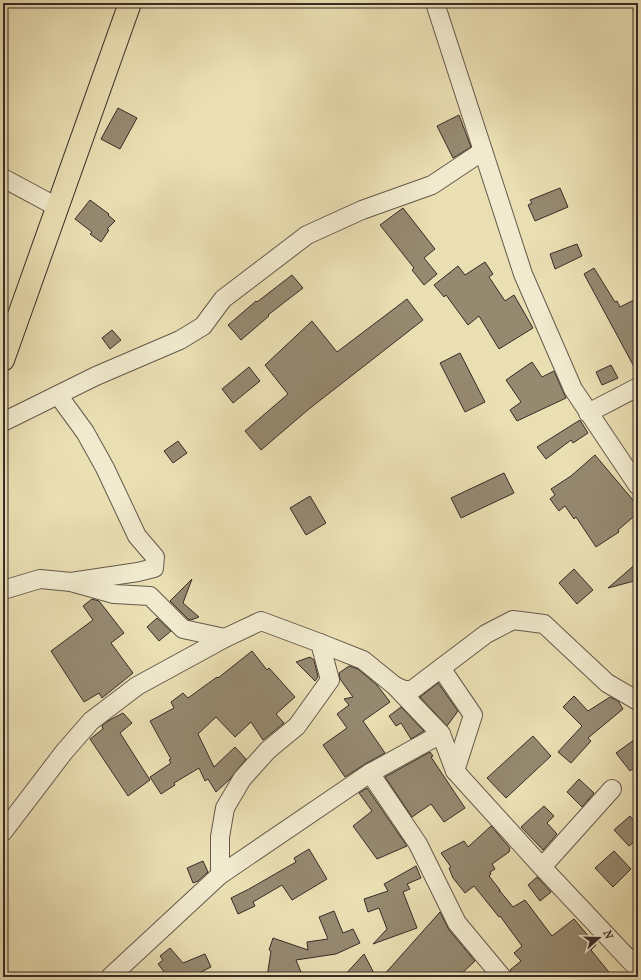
<svg xmlns="http://www.w3.org/2000/svg" width="641" height="980" viewBox="0 0 641 980" font-family="'IM FELL French Canon',serif">
	<style>
		.building { fill: #958970; stroke: #392c28 }
		.lines { fill: none; stroke-linecap: round; stroke-linejoin: round }
		.minor-casing { stroke: #65594b; stroke-width: 20 }
		.major-casing { stroke: #392c28; stroke-width: 24 }
		.minor { stroke: #f1eace; stroke-width: 18 }
		.major { stroke: #eadfb3; stroke-width: 22 }
	</style>
	<rect width="100%" height="100%" fill="#eadfb3"/>
	<filter id="stains"><feTurbulence type="fractalNoise" baseFrequency=".005" numOctaves="4"/><feColorMatrix values="0 0 0 0 .2 0 0 0 0 .09 0 0 0 0 .02 0 0 0 .5 -.17"/></filter>
	<radialGradient id="worn" r=".72"><stop offset=".6" stop-color="#630" stop-opacity="0"/><stop offset="1" stop-color="#630" stop-opacity=".3"/></radialGradient>
	<g class="building">
		<path d="M 118,108 L 137,118 L 120,149 L 101,139 Z"/>
		<path d="M 459,115 L 471,147 L 453,158 L 437,126 Z"/>
		<path d="M 560,188 L 568,207 L 535,221 L 528,205 L 532,203 L 530,200 Z"/>
		<path d="M 90,200 L 109,214 L 108,215 L 115,221 L 107,229 L 109,230 L 101,242 L 90,234 L 92,232 L 75,219 Z"/>
		<path d="M 403,208 L 435,249 L 424,258 L 437,274 L 424,285 L 412,270 L 414,268 L 380,225 Z"/>
		<path d="M 577,244 L 582,256 L 555,269 L 550,254 Z"/>
		<path d="M 485,262 L 493,274 L 489,277 L 505,301 L 514,295 L 533,328 L 499,349 L 479,316 L 468,325 L 446,295 L 444,297 L 434,285 L 458,266 L 465,275 Z"/>
		<path d="M 594,268 L 615,302 L 617,301 L 620,307 L 638,298 L 638,374 L 584,274 Z"/>
		<path d="M 292,275 L 303,288 L 268,315 L 269,316 L 241,340 L 228,325 L 256,301 L 257,302 Z"/>
		<path d="M 407,299 L 423,320 L 309,409 L 261,450 L 245,431 L 288,394 L 265,365 L 312,321 L 337,352 Z"/>
		<path d="M 112,330 L 121,340 L 110,349 L 102,338 Z"/>
		<path d="M 460,353 L 485,402 L 465,412 L 440,363 Z"/>
		<path d="M 532,362 L 542,377 L 554,371 L 566,398 L 517,421 L 510,410 L 521,402 L 506,380 Z"/>
		<path d="M 611,365 L 618,378 L 602,385 L 596,372 Z"/>
		<path d="M 249,367 L 260,381 L 233,403 L 222,389 Z"/>
		<path d="M 580,420 L 588,433 L 573,443 L 571,440 L 546,459 L 537,447 Z"/>
		<path d="M 178,441 L 187,453 L 173,463 L 164,451 Z"/>
		<path d="M 595,455 L 638,506 L 638,513 L 618,530 L 619,532 L 596,547 L 576,517 L 574,519 L 565,506 L 559,511 L 550,499 L 555,495 L 551,489 L 571,476 Z"/>
		<path d="M 504,473 L 514,493 L 461,518 L 451,498 Z"/>
		<path d="M 310,496 L 326,523 L 306,535 L 290,508 Z"/>
		<path d="M 638,562 L 638,580 L 608,588 Z"/>
		<path d="M 574,569 L 593,590 L 577,604 L 559,583 Z"/>
		<path d="M 192,579 L 183,603 L 199,617 L 191,620 L 188,619 L 170,601 Z"/>
		<path d="M 92,599 L 99,601 L 124,633 L 111,643 L 133,673 L 102,698 L 99,693 L 84,702 L 51,651 L 93,620 L 83,606 Z"/>
		<path d="M 157,618 L 171,631 L 159,641 L 147,627 Z"/>
		<path d="M 252,651 L 267,670 L 269,668 L 295,697 L 276,714 L 284,723 L 263,740 L 251,722 L 235,737 L 216,717 L 198,734 L 214,767 L 235,747 L 246,759 L 230,779 L 216,792 L 208,779 L 205,781 L 199,768 L 174,783 L 175,785 L 161,794 L 150,777 L 171,763 L 169,760 L 171,759 L 150,721 L 174,708 L 171,702 L 183,693 L 188,698 L 217,677 L 218,678 Z"/>
		<path d="M 310,657 L 314,660 L 318,677 L 315,681 L 296,662 Z"/>
		<path d="M 349,666 L 358,669 L 377,685 L 390,702 L 363,721 L 385,753 L 365,764 L 345,777 L 323,745 L 347,728 L 337,714 L 349,705 L 344,699 L 353,697 L 340,679 L 339,673 Z"/>
		<path d="M 438,683 L 458,711 L 447,726 L 420,697 Z"/>
		<path d="M 574,696 L 588,711 L 610,697 L 618,701 L 623,709 L 588,738 L 591,741 L 571,763 L 558,752 L 582,726 L 563,707 Z"/>
		<path d="M 401,707 L 424,731 L 411,739 L 401,723 L 396,726 L 389,716 Z"/>
		<path d="M 123,713 L 132,723 L 120,733 L 150,780 L 128,796 L 90,739 L 103,729 L 102,726 L 108,721 Z"/>
		<path d="M 533,736 L 551,756 L 506,798 L 487,778 Z"/>
		<path d="M 638,737 L 638,765 L 630,771 L 616,753 Z"/>
		<path d="M 430,752 L 433,756 L 431,757 L 465,808 L 444,822 L 431,804 L 412,817 L 385,777 Z"/>
		<path d="M 579,779 L 594,793 L 582,807 L 567,792 Z"/>
		<path d="M 367,788 L 407,846 L 377,859 L 353,826 L 372,811 L 359,793 Z"/>
		<path d="M 544,806 L 554,816 L 547,823 L 557,834 L 543,850 L 521,827 Z"/>
		<path d="M 630,816 L 638,826 L 638,839 L 629,846 L 614,830 Z"/>
		<path d="M 491,826 L 510,848 L 509,852 L 492,864 L 495,869 L 490,872 L 491,874 L 489,876 L 500,890 L 499,892 L 500,891 L 513,907 L 525,900 L 552,936 L 574,919 L 596,945 L 591,950 L 613,977 L 512,977 L 510,970 L 521,961 L 514,953 L 522,946 L 500,916 L 499,917 L 474,886 L 465,893 L 453,878 L 449,868 L 451,867 L 441,853 L 464,841 L 468,847 Z"/>
		<path d="M 309,849 L 327,879 L 292,900 L 282,885 L 253,902 L 255,906 L 238,914 L 231,898 L 249,889 L 296,862 L 294,858 Z"/>
		<path d="M 614,851 L 631,869 L 613,887 L 595,868 Z"/>
		<path d="M 203,861 L 208,872 L 198,881 L 193,883 L 187,868 Z"/>
		<path d="M 416,866 L 421,878 L 407,884 L 410,889 L 403,892 L 417,928 L 373,944 L 387,929 L 379,908 L 368,912 L 364,899 L 388,891 L 384,884 Z"/>
		<path d="M 537,877 L 551,892 L 540,901 L 528,885 Z"/>
		<path d="M 334,911 L 343,933 L 353,929 L 360,943 L 336,954 L 296,960 L 303,977 L 267,977 L 271,951 L 269,950 L 273,938 L 308,950 L 307,942 L 328,939 L 319,917 Z"/>
		<path d="M 440,912 L 449,930 L 475,961 L 458,977 L 382,977 Z"/>
		<path d="M 170,948 L 183,963 L 205,954 L 211,967 L 191,977 L 168,977 L 158,964 L 163,960 L 160,956 Z"/>
		<path d="M 364,954 L 376,977 L 343,977 Z"/>
	</g>
	<g class="lines">
		<g class="minor-casing">
			<g id="minor">
				<path d="M 435,3 L 523,274 L 573,389 L 638,486"/>
				<path d="M 3,178 L 57,207"/>
				<path d="M 58,395 L 85,432 L 105,468 L 137,536 L 155,557 L 154,568 L 138,572 L 71,582"/>
				<path d="M 588,413 L 638,387"/>
				<path d="M 3,422 L 96,376 L 180,340 L 203,326 L 223,299 L 307,235 L 362,210 L 432,185 L 483,151"/>
				<path d="M 3,590 L 40,579 L 71,582 L 114,594 L 150,596 L 183,629 L 225,638"/>
				<path d="M 441,668 L 473,715 L 455,771"/>
				<path d="M 395,686 L 404,690 L 412,690 L 486,634 L 513,620 L 544,624 L 607,683 L 638,701"/>
				<path d="M 370,773 L 418,844 L 457,923 L 502,977"/>
				<path d="M 3,832 L 64,752 L 91,721 L 137,686 L 225,638 L 261,621 L 320,643 L 363,660 L 395,686 L 441,734 L 455,771 L 542,867 L 638,969"/>
				<path d="M 542,867 L 612,789"/>
				<path d="M 220,875 L 220,837 L 225,808 L 242,779 L 268,750 L 297,726 L 330,680 L 320,643"/>
				<path d="M 110,977 L 220,875 L 370,773 L 441,734"/>
			</g>
		</g>
		<g class="major-casing">
			<path id="major" d="M 3,360 L 130,3"/>
		</g>
		<use href="#minor" class="minor"/>
		<use href="#major" class="major"/>
	</g>
	<rect width="641" height="980" fill="none" stroke="#eadfb3" stroke-width="16"/>
	<rect x="4" y="4" width="633" height="972" fill="none" stroke="#392c28" stroke-width="2"/>
	<rect x="8" y="8" width="625" height="964" fill="none" stroke="#392c28"/>
	<g transform="translate(599 938) rotate(70)" stroke="#f1eace" stroke-width="3" paint-order="stroke">
	<path d="M0-3L7 15L0 10L-7 15Z" fill="#392c28"/>
	<text y="-6" font-size="11" font-weight="bold" text-anchor="middle" fill="#392c28">N</text>
	</g>
	<rect width="100%" height="100%" filter="url(#stains)"/>
	<rect width="100%" height="100%" fill="url(#worn)"/>
</svg>
